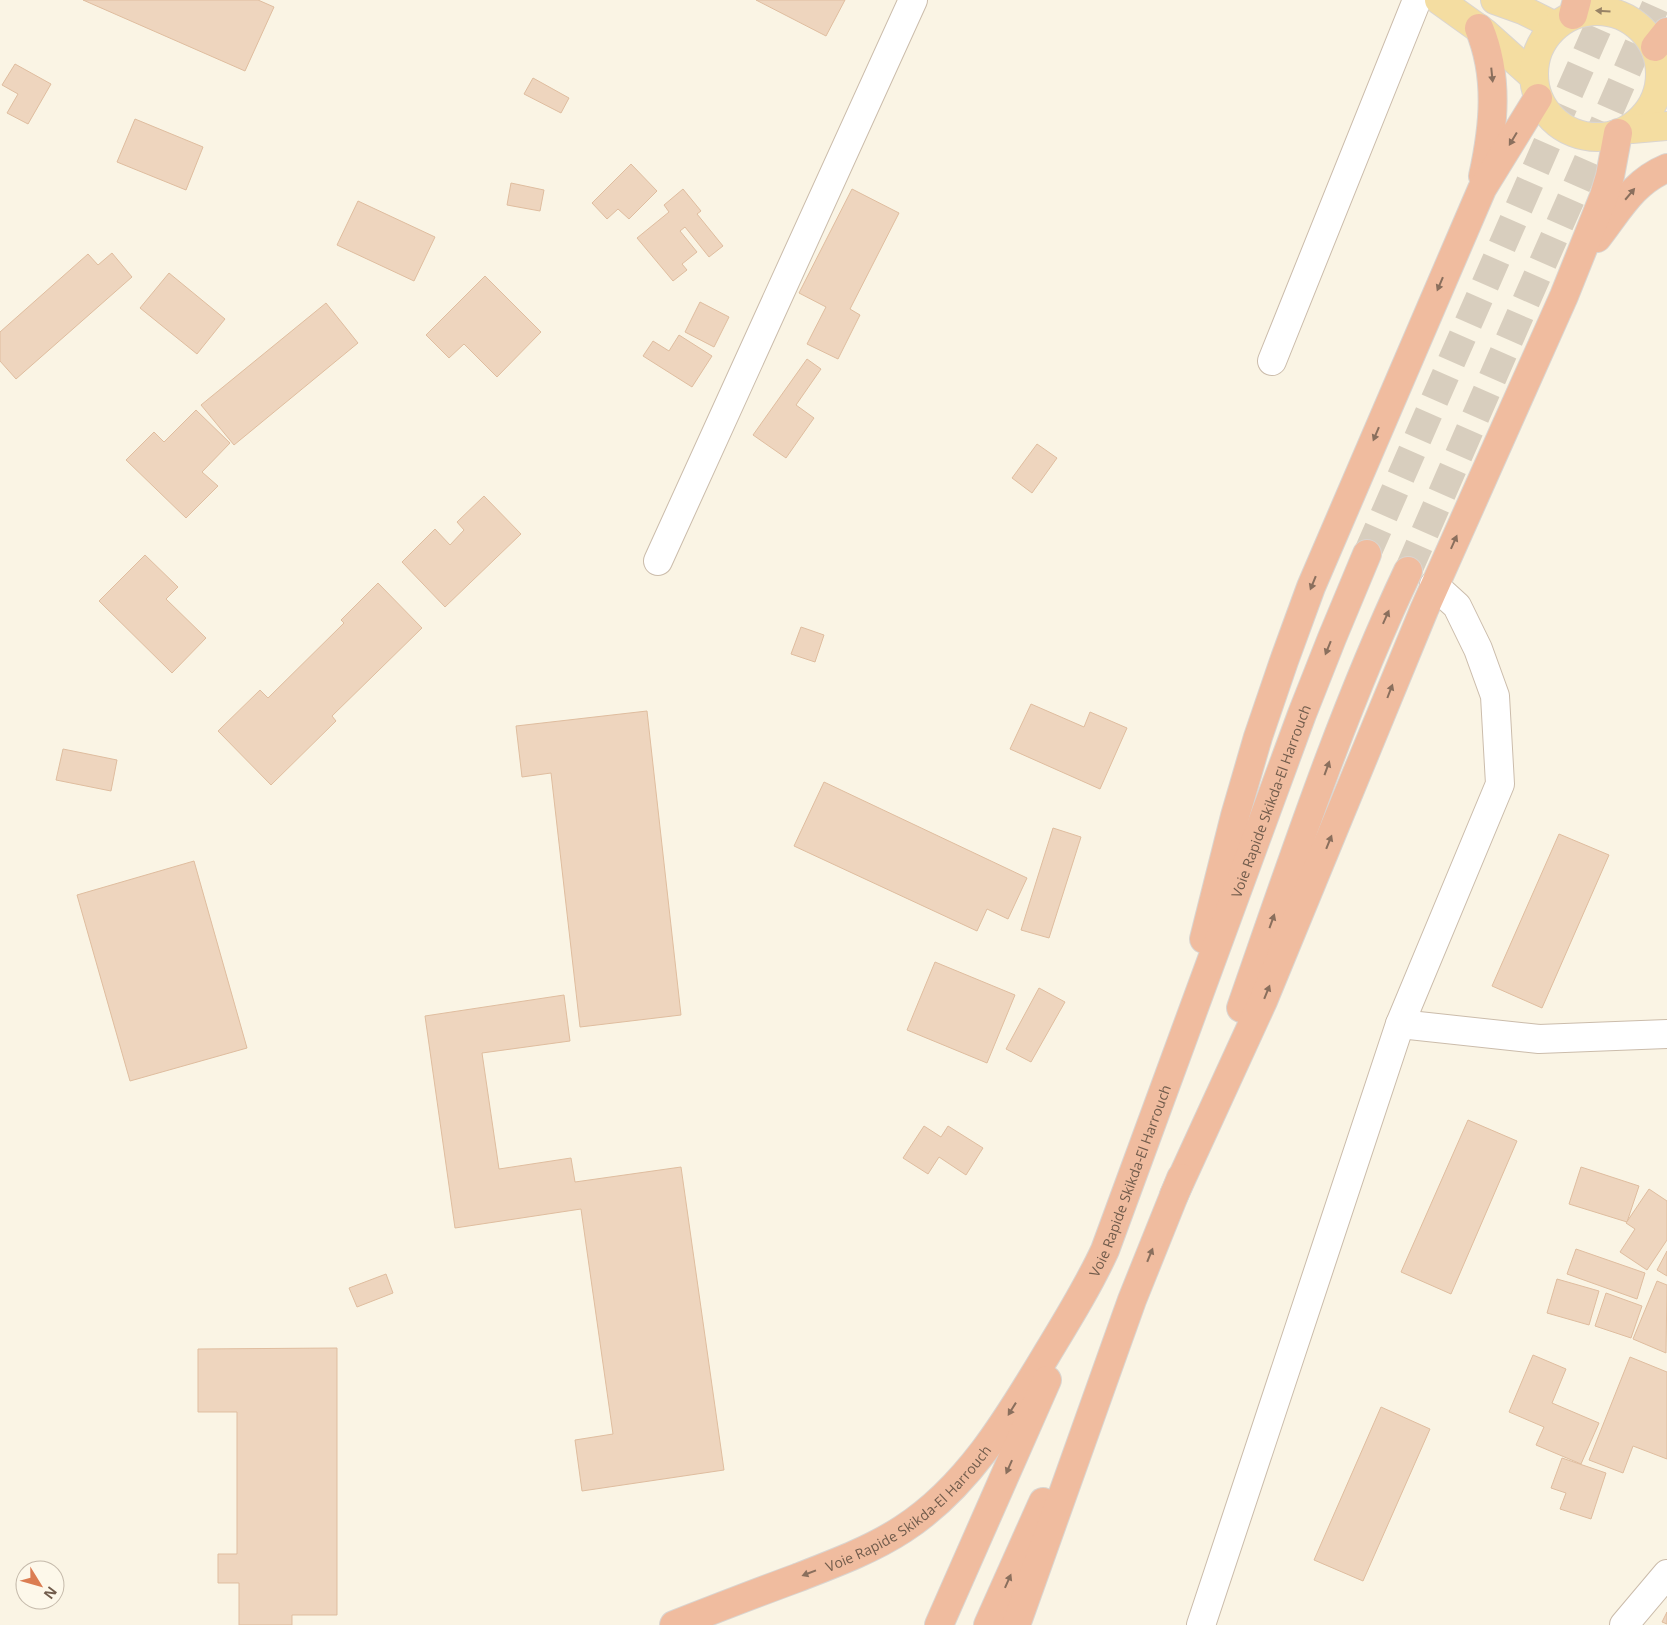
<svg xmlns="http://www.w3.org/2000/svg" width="1667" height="1625" viewBox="0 0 1667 1625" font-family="'Open Sans',sans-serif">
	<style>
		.building { fill: #eed5be; stroke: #dfbd9f }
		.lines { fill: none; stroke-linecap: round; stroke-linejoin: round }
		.highway-tunnel { stroke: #d8cebe; stroke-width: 28; stroke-dasharray: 28 14; stroke-linecap: butt }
		.minor-casing { stroke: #cbbcab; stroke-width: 30 }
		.major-casing { stroke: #dad5d0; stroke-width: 30 }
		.highway-casing { stroke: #dad5d0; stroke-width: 30 }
		.minor { stroke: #fff; stroke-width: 28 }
		.major { stroke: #f4dda1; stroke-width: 28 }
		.highway { stroke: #f0bc9f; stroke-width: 28 }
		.oneway { fill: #988366 }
		.oneway2 { fill: #8a6f5d }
		.labels { text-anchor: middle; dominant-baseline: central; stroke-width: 4; stroke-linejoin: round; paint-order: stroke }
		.street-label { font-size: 14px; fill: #715c4c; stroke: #fdf8ea }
	</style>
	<rect width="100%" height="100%" fill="#faf4e4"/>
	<g class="building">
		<path d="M 83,0 L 258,0 L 274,7 L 245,71 Z"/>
		<path d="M 756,0 L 845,0 L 826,36 Z"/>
		<path d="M 15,64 L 51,84 L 28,124 L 7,113 L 18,94 L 2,85 Z"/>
		<path d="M 533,78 L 569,98 L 561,113 L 524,94 Z"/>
		<path d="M 135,119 L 203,147 L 186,190 L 117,162 Z"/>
		<path d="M 631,164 L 657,191 L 629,219 L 618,209 L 607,219 L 592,203 Z"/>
		<path d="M 511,183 L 544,190 L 540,211 L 507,205 Z"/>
		<path d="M 683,189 L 701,211 L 697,214 L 723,246 L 709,257 L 685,227 L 680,231 L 697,252 L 682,264 L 687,270 L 673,281 L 637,238 L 669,212 L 664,205 Z"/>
		<path d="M 852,189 L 899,213 L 850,309 L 860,315 L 838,359 L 807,344 L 826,307 L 799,293 Z"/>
		<path d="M 358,201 L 435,237 L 414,281 L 337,245 Z"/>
		<path d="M 112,253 L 132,277 L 16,379 L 0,361 L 0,332 L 88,254 L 98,265 Z"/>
		<path d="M 169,273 L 225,319 L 197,354 L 140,308 Z"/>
		<path d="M 485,276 L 541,332 L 497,377 L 464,344 L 449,358 L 426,335 Z"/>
		<path d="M 700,302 L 729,317 L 714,347 L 685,332 Z"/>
		<path d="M 326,303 L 358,343 L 234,445 L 201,405 Z"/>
		<path d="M 679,335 L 712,356 L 692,387 L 643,356 L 653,341 L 669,351 Z"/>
		<path d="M 807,359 L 821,369 L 796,405 L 814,418 L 786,458 L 753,435 Z"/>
		<path d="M 196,410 L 230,443 L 202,472 L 218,486 L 186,518 L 126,460 L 154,432 L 164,442 Z"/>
		<path d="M 1037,444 L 1057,458 L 1032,493 L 1012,478 Z"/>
		<path d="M 484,496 L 521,534 L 445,607 L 402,562 L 435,529 L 450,545 L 464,530 L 457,522 Z"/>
		<path d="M 145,555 L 178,587 L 166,599 L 206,638 L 172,673 L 99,601 Z"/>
		<path d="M 378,583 L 422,628 L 332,716 L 336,721 L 271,785 L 218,731 L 260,690 L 268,698 L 344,623 L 341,620 Z"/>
		<path d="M 801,627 L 824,635 L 815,662 L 791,654 Z"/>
		<path d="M 1031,704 L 1084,727 L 1090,712 L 1127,728 L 1100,789 L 1010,749 Z"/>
		<path d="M 647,711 L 681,1015 L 580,1027 L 551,773 L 522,777 L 516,726 Z"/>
		<path d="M 63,749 L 117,760 L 111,791 L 56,780 Z"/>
		<path d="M 824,782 L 1027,878 L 1008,919 L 987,909 L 977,931 L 794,846 Z"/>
		<path d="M 1053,828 L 1081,837 L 1049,938 L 1021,930 Z"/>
		<path d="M 1559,834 L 1609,855 L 1542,1008 L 1492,986 Z"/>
		<path d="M 194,861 L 247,1048 L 130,1081 L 77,895 Z"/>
		<path d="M 935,962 L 1015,995 L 987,1063 L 907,1030 Z"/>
		<path d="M 1039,988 L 1065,1002 L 1031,1062 L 1006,1049 Z"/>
		<path d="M 564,995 L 570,1041 L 482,1053 L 499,1169 L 571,1158 L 575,1182 L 681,1167 L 724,1470 L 582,1491 L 575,1440 L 613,1434 L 581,1209 L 455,1228 L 425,1016 Z"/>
		<path d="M 1468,1120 L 1517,1141 L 1451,1294 L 1401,1272 Z"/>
		<path d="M 924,1126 L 941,1137 L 948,1126 L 983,1148 L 966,1175 L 939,1157 L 928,1174 L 903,1158 Z"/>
		<path d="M 1581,1167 L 1639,1186 L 1627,1222 L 1569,1204 Z"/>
		<path d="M 1649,1189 L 1667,1201 L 1667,1240 L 1647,1270 L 1620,1252 L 1635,1229 L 1626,1223 Z"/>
		<path d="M 1576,1249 L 1645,1273 L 1637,1299 L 1567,1274 Z"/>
		<path d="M 1667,1251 L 1667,1276 L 1657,1270 Z"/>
		<path d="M 386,1274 L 393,1293 L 357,1307 L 349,1288 Z"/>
		<path d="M 1557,1279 L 1599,1291 L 1589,1325 L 1547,1313 Z"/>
		<path d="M 1657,1281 L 1667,1285 L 1666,1353 L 1633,1339 Z"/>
		<path d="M 1606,1293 L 1642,1306 L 1631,1338 L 1595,1326 Z"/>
		<path d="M 337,1348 L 337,1615 L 292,1615 L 292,1625 L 239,1625 L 239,1583 L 218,1583 L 218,1554 L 237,1554 L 237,1412 L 198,1412 L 198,1349 Z"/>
		<path d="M 1533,1355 L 1566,1369 L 1552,1403 L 1599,1423 L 1581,1464 L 1536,1445 L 1544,1427 L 1509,1412 Z"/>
		<path d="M 1630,1357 L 1667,1372 L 1667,1459 L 1633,1446 L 1623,1473 L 1589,1460 Z"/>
		<path d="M 1381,1407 L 1430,1429 L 1363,1581 L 1314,1560 Z"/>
		<path d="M 1562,1458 L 1606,1473 L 1591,1519 L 1560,1509 L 1566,1493 L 1551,1488 Z"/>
		<path d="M 1667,1612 L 1667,1624 L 1662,1622 Z"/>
	</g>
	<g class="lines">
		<g class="highway-tunnel">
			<path d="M 1367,554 L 1610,0"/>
			<path d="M 1408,571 L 1658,0"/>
		</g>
		<g class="minor-casing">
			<g id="minor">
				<path d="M 1272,361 L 1417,0"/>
				<path d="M 658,561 L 913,0"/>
				<path d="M 1400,1024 L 1539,1039 L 1667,1034"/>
				<path d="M 1201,1625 L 1400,1024 L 1500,784 L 1495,696 L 1478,649 L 1457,606 L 1434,585"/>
				<path d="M 1624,1625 L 1667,1574"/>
			</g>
		</g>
		<g class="major-casing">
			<g id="major">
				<path d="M 1439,0 L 1485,33 L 1533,76"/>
				<path d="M 1495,0 L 1523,10 L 1555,26"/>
				<circle cx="1597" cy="74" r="63"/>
				<path d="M 1632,129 L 1667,126"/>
			</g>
		</g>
		<g class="highway-casing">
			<g id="highway">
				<path d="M 1573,15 L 1577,0"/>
				<path d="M 1479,28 C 1499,76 1494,126 1483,176"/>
				<path d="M 1655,47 L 1667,32"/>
				<path d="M 1597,238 C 1619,210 1633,182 1667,168"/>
				<path d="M 1204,939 L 1235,816 L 1258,737 L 1284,661 L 1311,587 L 1482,189 L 1538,98"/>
				<path d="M 1241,1008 C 1292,862 1342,711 1408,571"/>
				<path d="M 1174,1195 L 1263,1001 L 1424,610 L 1564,296 L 1604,196 L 1610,176 L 1618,133"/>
				<path id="s1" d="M 674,1625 C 715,1609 756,1593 797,1578 C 833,1564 871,1550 903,1529 C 968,1487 1009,1417 1048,1352 C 1068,1319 1089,1285 1105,1250 L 1302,714 L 1332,638 L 1367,554"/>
				<path d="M 939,1625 L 1047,1380"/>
				<path d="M 988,1625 L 1043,1502"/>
				<path d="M 1016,1625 L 1132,1300 L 1181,1178"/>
			</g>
		</g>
		<use href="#minor" class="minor"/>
		<use href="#major" class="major"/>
		<use href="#highway" class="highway"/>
	</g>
	<defs><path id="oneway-solid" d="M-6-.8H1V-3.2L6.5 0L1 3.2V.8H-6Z" transform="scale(1.25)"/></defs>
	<use class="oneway" href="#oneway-solid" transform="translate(1603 11) rotate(-176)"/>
	<g class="oneway2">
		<use href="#oneway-solid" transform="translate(1492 75) rotate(84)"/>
		<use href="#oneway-solid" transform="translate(1513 139) rotate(121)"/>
		<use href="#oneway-solid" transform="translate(1630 194) rotate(-50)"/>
		<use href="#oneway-solid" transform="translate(1440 284) rotate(113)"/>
		<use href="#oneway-solid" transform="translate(1376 434) rotate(113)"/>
		<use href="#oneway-solid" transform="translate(1454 542) rotate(-66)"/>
		<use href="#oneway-solid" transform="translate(1313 583) rotate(112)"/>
		<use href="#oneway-solid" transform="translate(1386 617) rotate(-66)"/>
		<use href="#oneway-solid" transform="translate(1328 648) rotate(112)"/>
		<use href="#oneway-solid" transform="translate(1390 691) rotate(-69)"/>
		<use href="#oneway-solid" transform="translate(1327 768) rotate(-70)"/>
		<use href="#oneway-solid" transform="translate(1329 842) rotate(-68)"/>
		<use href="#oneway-solid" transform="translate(1272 921) rotate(-70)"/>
		<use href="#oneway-solid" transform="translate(1267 992) rotate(-68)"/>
		<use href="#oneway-solid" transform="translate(1150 1255) rotate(-68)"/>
		<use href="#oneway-solid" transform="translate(1012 1409) rotate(122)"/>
		<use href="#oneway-solid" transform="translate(1009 1467) rotate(114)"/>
		<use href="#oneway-solid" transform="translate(809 1573) rotate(159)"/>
		<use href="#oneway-solid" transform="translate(1008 1581) rotate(-66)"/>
	</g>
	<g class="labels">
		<g class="street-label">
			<text stroke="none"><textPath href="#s1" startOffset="1075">Voie Rapide Skikda-El Harrouch</textPath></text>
			<text stroke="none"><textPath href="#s1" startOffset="670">Voie Rapide Skikda-El Harrouch</textPath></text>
			<text stroke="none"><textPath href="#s1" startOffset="265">Voie Rapide Skikda-El Harrouch</textPath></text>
		</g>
	</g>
	<g transform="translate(40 1585) rotate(127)"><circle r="24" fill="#fdf8ea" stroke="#c5baab"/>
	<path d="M0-4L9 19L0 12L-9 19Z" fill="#db7d52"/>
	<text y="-8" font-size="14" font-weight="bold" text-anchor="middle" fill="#715c4c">N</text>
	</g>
</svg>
